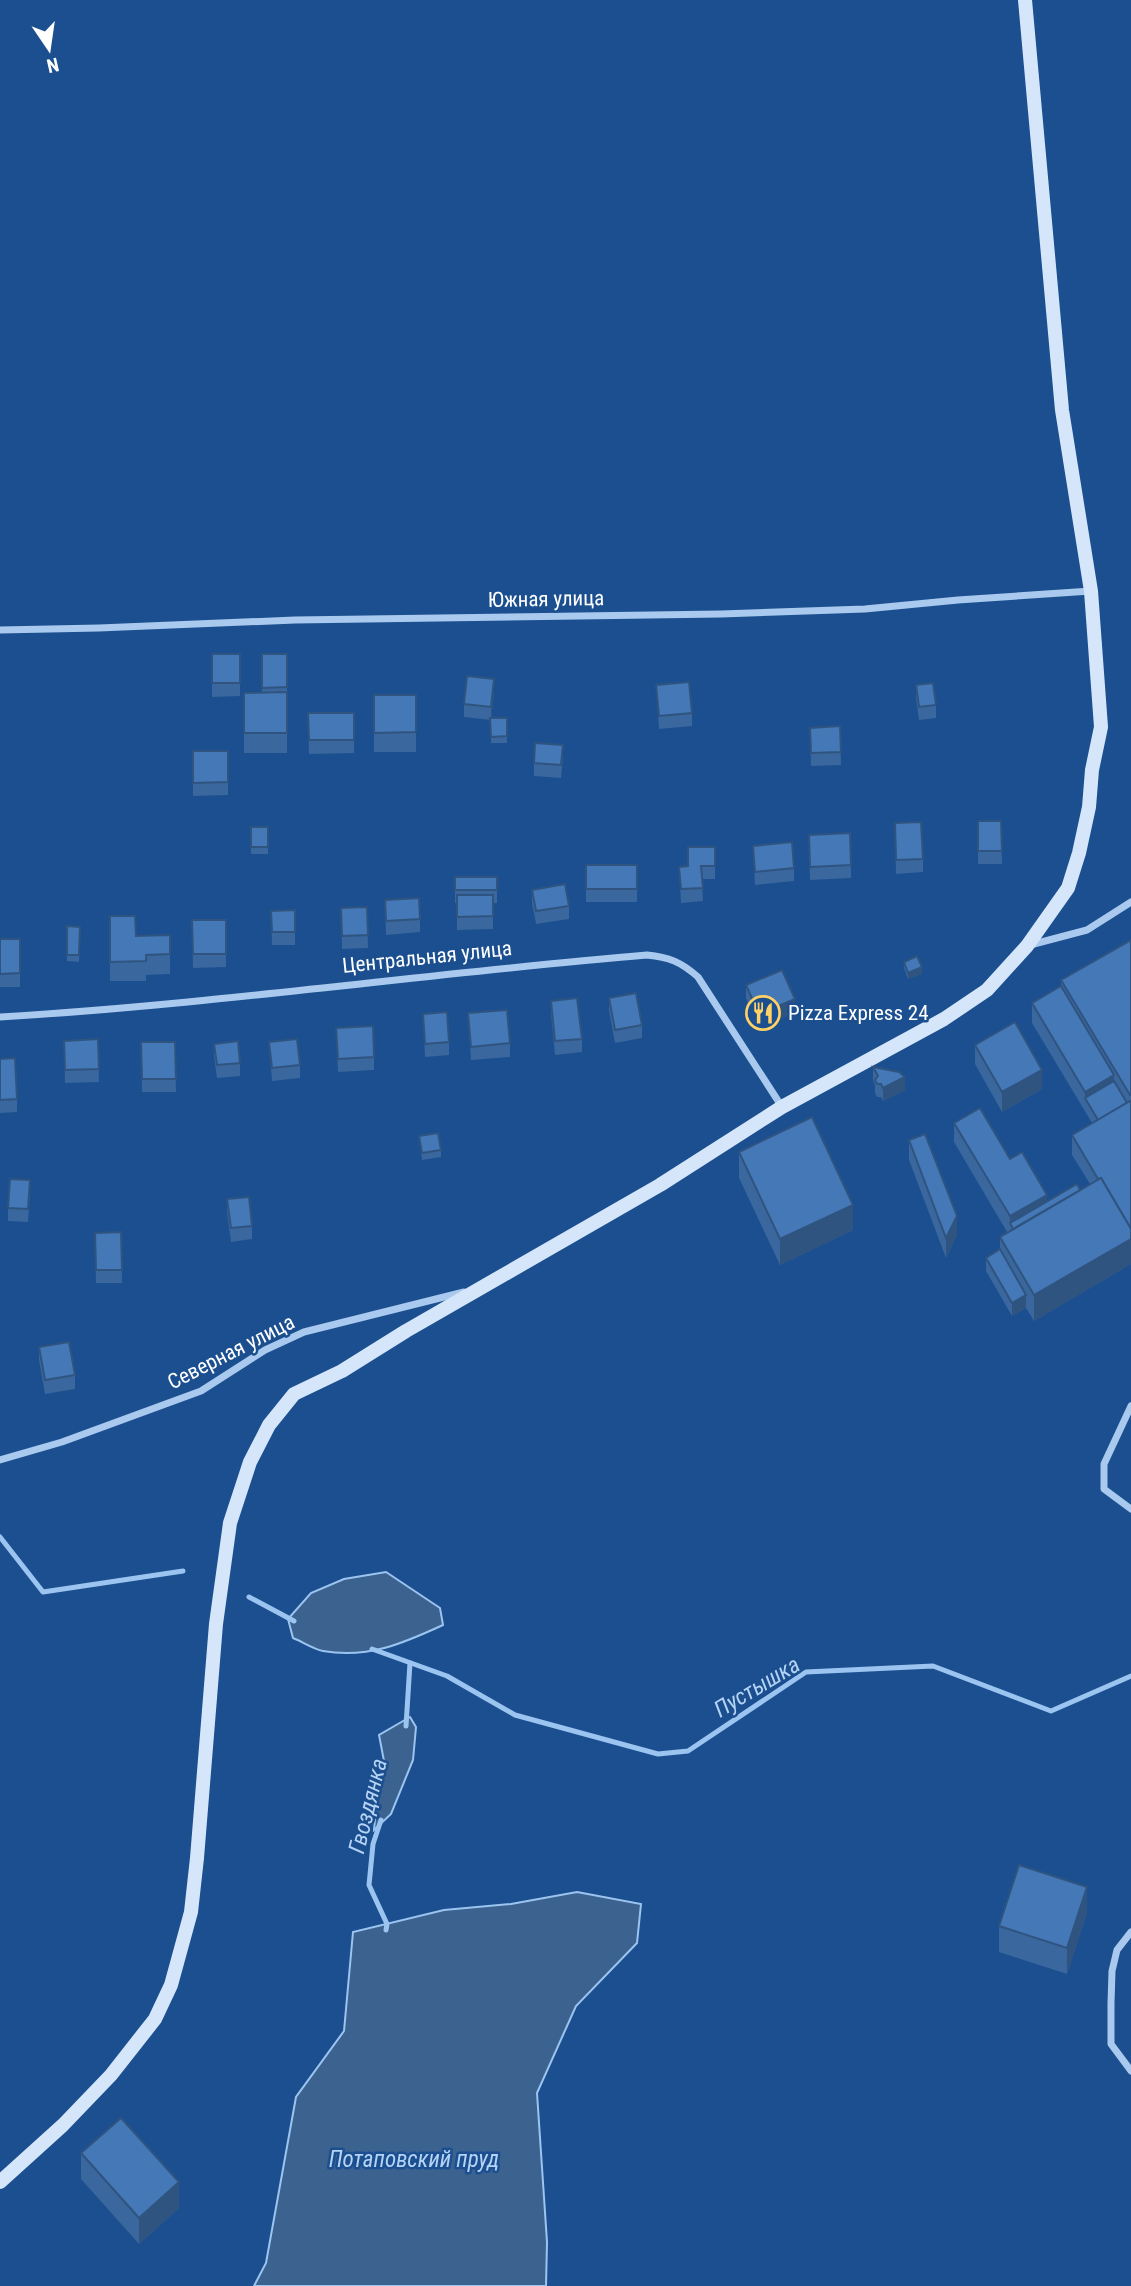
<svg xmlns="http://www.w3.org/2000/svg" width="1131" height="2286" viewBox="0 0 1131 2286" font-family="'Roboto Condensed',sans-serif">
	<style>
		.water { fill: #3c6290; stroke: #9cc4f0; stroke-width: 2 }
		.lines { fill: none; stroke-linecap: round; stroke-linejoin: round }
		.stream { stroke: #9cc4f0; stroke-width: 5 }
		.street { stroke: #a9c9ee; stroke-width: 7 }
		.secondary { stroke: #d6e6fa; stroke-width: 14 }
		.wall { fill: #3a679d }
		.shaded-wall { fill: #305480 }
		.building { fill: #4478b7; stroke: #305480; stroke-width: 2 }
		.labels { text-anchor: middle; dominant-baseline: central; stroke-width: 5; stroke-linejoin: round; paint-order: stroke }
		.street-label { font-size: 21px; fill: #fff; stroke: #1b4f8f }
		.poi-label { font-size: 21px; fill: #fff; stroke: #1b4f8f; text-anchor: start }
		.water-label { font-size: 23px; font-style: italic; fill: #b5d3f5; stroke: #1b4f8f }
	</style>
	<rect width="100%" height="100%" fill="#1b4f8f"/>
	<g class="water">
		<path d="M 386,1572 L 440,1608 L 443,1625 C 404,1643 368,1659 323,1651 C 313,1649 303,1642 293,1638 L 288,1619 L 311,1593 L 344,1579 Z"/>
		<path d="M 410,1717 L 416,1727 L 413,1760 L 391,1814 L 374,1830 L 378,1789 L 384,1761 L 379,1735 Z"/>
		<path d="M 577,1892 L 641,1904 L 637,1943 L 576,2006 L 537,2093 L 547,2242 L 546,2286 L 254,2286 L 266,2263 L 296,2097 L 344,2031 L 353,1932 L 444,1910 L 511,1904 Z"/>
	</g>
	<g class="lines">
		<g class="stream">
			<path d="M 0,1537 L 43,1592 L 183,1571"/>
			<path d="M 249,1597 L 294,1621"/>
			<path d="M 372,1649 L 447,1676 L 515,1715 L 658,1754 L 688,1751 L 806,1672 L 933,1666 L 1051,1711 L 1131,1676"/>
			<path d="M 406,1726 L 410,1663"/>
			<path d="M 381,1820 L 373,1844 L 369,1885 L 387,1924 L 386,1930"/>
		</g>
		<g class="street">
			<path d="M 0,630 L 99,628 L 295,620 L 721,614 L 865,609 L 958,600 L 1091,591"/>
			<path d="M 1030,945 L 1087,930 L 1131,902"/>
			<path d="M 0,1017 C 216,1004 431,973 647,955 C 669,957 681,962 698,977 L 782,1107"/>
			<path d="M 1131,1406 L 1104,1464 L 1104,1489 L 1131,1509"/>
			<path d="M 0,1460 L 62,1442 L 201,1391 L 265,1350 L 304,1332 L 464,1292"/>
			<path d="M 1131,1932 L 1117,1950 L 1112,1971 L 1111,2003 L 1111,2044 L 1131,2071"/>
		</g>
		<path class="secondary" d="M 0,2182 L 63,2125 L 111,2075 L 155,2019 L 171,1985 L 191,1912 L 197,1858 L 216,1624 L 230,1523 L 250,1462 L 269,1425 L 294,1394 L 342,1371 L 406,1331 L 660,1185 L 782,1107 L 944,1019 L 987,990 L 1027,946 L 1068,888 L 1079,853 L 1089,807 L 1092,770 L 1101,727 L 1091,591 L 1062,410 L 1025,0"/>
	</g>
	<g class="wall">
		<path d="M 212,654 L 240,654 L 240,696 L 212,697 Z"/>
		<path d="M 262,654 L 287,654 L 287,753 L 244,753 L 244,693 L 262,692 Z"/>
		<path d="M 656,685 L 692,713 L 692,726 L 659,729 Z"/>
		<path d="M 916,685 L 936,705 L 936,718 L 919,720 L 916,698 Z"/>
		<path d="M 494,692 L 491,718 L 507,718 L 507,743 L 491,743 L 491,720 L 464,717 L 464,704 Z"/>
		<rect x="374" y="695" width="42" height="57"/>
		<path d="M 308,713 L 354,713 L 354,753 L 309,754 Z"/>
		<path d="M 840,726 L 841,765 L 811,766 L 810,728 Z"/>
		<path d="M 193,751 L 228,751 L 228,795 L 193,796 Z"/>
		<path d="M 563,758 L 561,778 L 534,776 L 534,763 Z"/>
		<path d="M 978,821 L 1001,821 L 1002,864 L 978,864 Z"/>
		<path d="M 895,823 L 923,859 L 923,872 L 896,874 Z"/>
		<rect x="251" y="827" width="17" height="27"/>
		<path d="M 809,835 L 851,865 L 851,878 L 810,880 Z"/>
		<path d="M 753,846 L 794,868 L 794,881 L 755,885 Z"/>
		<path d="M 715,847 L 715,879 L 702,879 L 703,901 L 681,903 L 679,867 L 688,866 Z"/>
		<rect x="586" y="865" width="51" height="37"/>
		<path d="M 455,877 L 497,877 L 497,903 L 493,903 L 493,929 L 457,930 L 457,903 L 455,903 Z"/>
		<path d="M 532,890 L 569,906 L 569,919 L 536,924 L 532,903 Z"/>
		<path d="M 385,900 L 420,919 L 420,932 L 386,935 Z"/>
		<path d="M 367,907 L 368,948 L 342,949 L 341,908 Z"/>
		<path d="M 295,910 L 295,945 L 272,945 L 271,911 Z"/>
		<path d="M 110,916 L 136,936 L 170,935 L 170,974 L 146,975 L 146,981 L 110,981 Z"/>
		<path d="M 192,920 L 226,920 L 226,967 L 193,968 Z"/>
		<path d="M 67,926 L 80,927 L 79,962 L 67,961 Z"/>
		<rect x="0" y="939" width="20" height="48"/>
		<path d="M 1131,940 L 1131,1264 L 1034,1321 L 1026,1308 L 1012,1316 L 986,1271 L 986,1258 L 1000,1249 L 1000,1237 L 1007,1232 L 954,1142 L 954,1123 L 1010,1159 L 1047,1201 L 1080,1190 L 1090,1184 L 1072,1155 L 1072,1135 L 1092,1123 L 1032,1023 L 1032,1003 L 1061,986 L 1061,980 Z"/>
		<path d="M 904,962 L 922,974 L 908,979 L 904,968 Z"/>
		<path d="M 746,985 L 795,1013 L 759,1027 L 746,998 Z"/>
		<path d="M 609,998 L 642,1025 L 642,1038 L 615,1043 L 609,1011 Z"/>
		<path d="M 551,1001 L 582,1039 L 582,1052 L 555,1055 L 551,1014 Z"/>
		<path d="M 468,1013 L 510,1043 L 510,1057 L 471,1060 Z"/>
		<path d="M 423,1014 L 449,1042 L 449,1055 L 425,1057 Z"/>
		<path d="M 336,1028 L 374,1057 L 374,1070 L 338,1072 Z"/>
		<path d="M 98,1039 L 99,1082 L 65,1083 L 64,1041 Z"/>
		<path d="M 141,1042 L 175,1042 L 176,1092 L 142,1092 Z"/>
		<path d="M 269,1042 L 300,1065 L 300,1078 L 272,1081 Z"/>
		<path d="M 214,1044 L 240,1063 L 240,1076 L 217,1078 L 214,1057 Z"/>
		<path d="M 975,1045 L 1042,1089 L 1002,1112 L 975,1064 Z"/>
		<path d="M 0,1059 L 17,1099 L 17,1112 L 0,1113 Z"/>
		<path d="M 873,1067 L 905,1090 L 883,1101 L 881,1097 L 877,1097 L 875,1093 L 875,1085 L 873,1080 Z"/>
		<path d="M 419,1136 L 441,1150 L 441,1157 L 422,1160 Z"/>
		<path d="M 909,1140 L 957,1235 L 946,1258 L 909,1160 Z"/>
		<path d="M 739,1152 L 853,1230 L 780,1265 L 739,1178 Z"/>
		<path d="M 30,1193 L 28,1222 L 8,1221 L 8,1208 Z"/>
		<path d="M 227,1199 L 252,1226 L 252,1239 L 231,1242 L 227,1212 Z"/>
		<path d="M 121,1232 L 122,1283 L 96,1283 L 95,1233 Z"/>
		<path d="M 39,1347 L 75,1375 L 75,1389 L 45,1394 L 39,1360 Z"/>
		<path d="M 1087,1913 L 1067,1974 L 999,1952 L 999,1926 Z"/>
		<path d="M 81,2153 L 179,2208 L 139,2244 L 81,2179 Z"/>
	</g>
	<g class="shaded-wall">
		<path d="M 494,679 L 494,692 L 491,720 L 491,707 Z"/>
		<path d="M 922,967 L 922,974 L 908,979 L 908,973 Z"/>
		<path d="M 795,999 L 795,1013 L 759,1027 L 759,1014 Z"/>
		<path d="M 1042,1070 L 1042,1089 L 1002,1112 L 1002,1092 Z"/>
		<path d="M 1114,1075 L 1114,1094 L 1085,1098 L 1085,1092 Z"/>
		<path d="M 905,1077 L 905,1090 L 883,1101 L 883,1088 Z"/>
		<path d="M 1047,1195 L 1047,1214 L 1010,1223 L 1010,1216 Z"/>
		<path d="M 853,1205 L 853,1230 L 780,1265 L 780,1239 Z"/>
		<path d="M 957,1216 L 957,1235 L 946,1258 L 946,1238 Z"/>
		<path d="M 1131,1239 L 1131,1264 L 1034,1321 L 1034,1295 Z"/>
		<path d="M 1026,1295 L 1026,1308 L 1012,1316 L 1012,1303 Z"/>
		<path d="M 1087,1887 L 1087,1913 L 1067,1974 L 1067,1948 Z"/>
		<path d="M 179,2182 L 179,2208 L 139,2244 L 139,2218 Z"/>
	</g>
	<g class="building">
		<rect x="212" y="654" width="28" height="29"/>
		<path d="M 262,654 L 287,654 L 287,687 L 262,688 Z"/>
		<path d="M 467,676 L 494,679 L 491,707 L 464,704 Z"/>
		<path d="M 689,682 L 692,713 L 659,716 L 656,685 Z"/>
		<path d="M 933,683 L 936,705 L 919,707 L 916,685 Z"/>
		<path d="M 287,692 L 287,733 L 244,733 L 244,693 Z"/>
		<path d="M 374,695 L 416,695 L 416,732 L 374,733 Z"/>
		<path d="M 308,713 L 354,713 L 354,740 L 309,740 Z"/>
		<path d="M 490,718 L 507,718 L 507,736 L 491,737 Z"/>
		<path d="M 840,726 L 841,752 L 811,753 L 810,728 Z"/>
		<path d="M 535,743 L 563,745 L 561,765 L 534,763 Z"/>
		<path d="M 193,751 L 228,751 L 228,782 L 193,783 Z"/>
		<path d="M 978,821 L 1001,821 L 1002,851 L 978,851 Z"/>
		<path d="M 921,822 L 923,859 L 896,860 L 895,823 Z"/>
		<rect x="251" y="827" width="17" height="20"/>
		<path d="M 850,833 L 851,865 L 810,867 L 809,835 Z"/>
		<path d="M 792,842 L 794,868 L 755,872 L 753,846 Z"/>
		<path d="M 688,847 L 715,847 L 715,866 L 701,866 L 703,888 L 681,889 L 679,867 L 688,866 Z"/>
		<rect x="586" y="865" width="51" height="24"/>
		<rect x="455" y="877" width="42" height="13"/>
		<path d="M 565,884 L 569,906 L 536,911 L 532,890 Z"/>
		<path d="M 457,895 L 493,895 L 493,916 L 457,917 Z"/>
		<path d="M 419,898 L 420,919 L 386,921 L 385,900 Z"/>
		<path d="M 367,907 L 368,935 L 342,936 L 341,908 Z"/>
		<path d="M 295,910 L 295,932 L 272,932 L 271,911 Z"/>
		<path d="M 110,916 L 135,916 L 136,936 L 170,935 L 170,954 L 146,955 L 146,961 L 110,962 Z"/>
		<path d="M 192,920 L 226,920 L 226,954 L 193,954 Z"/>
		<path d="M 67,926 L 80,927 L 79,955 L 67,955 Z"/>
		<path d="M 0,939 L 20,939 L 20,973 L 0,974 Z"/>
		<path d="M 1131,940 L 1131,1094 L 1130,1095 L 1061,980 Z"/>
		<path d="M 917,956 L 922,967 L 908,973 L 904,962 Z"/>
		<path d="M 782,970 L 795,999 L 759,1014 L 746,985 Z"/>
		<path d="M 1061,986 L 1114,1075 L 1085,1092 L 1032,1003 Z"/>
		<path d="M 636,993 L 642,1025 L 615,1030 L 609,998 Z"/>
		<path d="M 577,998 L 582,1039 L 555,1041 L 551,1001 Z"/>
		<path d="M 507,1010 L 510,1043 L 471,1047 L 468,1013 Z"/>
		<path d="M 447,1012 L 449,1042 L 425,1044 L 423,1014 Z"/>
		<path d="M 1015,1022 L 1042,1070 L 1002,1092 L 975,1045 Z"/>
		<path d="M 373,1026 L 374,1057 L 338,1059 L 336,1028 Z"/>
		<path d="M 98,1039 L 99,1069 L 65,1070 L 64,1041 Z"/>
		<path d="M 297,1039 L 300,1065 L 272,1068 L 269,1042 Z"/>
		<path d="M 238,1041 L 240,1063 L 217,1065 L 214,1044 Z"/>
		<path d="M 141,1042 L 175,1042 L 176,1079 L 142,1079 Z"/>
		<path d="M 15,1058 L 17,1099 L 0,1100 L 0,1059 Z"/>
		<path d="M 873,1067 L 899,1072 L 905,1077 L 883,1088 L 881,1084 L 877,1084 L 875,1080 L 878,1076 Z"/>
		<path d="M 1114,1081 L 1127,1103 L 1098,1120 L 1085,1098 Z"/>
		<path d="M 1130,1101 L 1131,1103 L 1131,1229 L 1101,1178 L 1098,1179 L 1072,1135 Z"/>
		<path d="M 980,1108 L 1010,1159 L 1022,1152 L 1047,1195 L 1010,1216 L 954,1123 Z"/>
		<path d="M 812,1117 L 853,1205 L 780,1239 L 739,1152 Z"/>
		<path d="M 438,1133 L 441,1150 L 422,1153 L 419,1136 Z"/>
		<path d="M 925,1134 L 957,1216 L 946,1238 L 909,1140 Z"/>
		<path d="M 1101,1178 L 1131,1229 L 1131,1239 L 1034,1295 L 1000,1237 Z"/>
		<path d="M 10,1179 L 30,1180 L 28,1209 L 8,1208 Z"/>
		<path d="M 1077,1184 L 1080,1190 L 1013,1229 L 1010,1223 Z"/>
		<path d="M 249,1197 L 252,1226 L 231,1228 L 227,1199 Z"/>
		<path d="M 121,1232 L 122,1270 L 96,1270 L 95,1233 Z"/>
		<path d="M 1000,1249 L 1026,1295 L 1012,1303 L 986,1258 Z"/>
		<path d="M 69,1342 L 75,1375 L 45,1380 L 39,1347 Z"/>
		<path d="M 1019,1865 L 1087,1887 L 1067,1948 L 999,1926 Z"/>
		<path d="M 121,2118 L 179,2182 L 139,2218 L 81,2153 Z"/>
	</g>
	<defs>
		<g id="restaurant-ring" transform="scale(1.75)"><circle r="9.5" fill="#1b4f8f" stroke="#ffd166" stroke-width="1.5"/><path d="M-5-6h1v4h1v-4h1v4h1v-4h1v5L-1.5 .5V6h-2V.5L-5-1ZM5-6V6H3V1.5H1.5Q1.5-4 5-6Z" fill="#ffd166"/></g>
	</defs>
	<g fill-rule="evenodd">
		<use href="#restaurant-ring" x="763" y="1013"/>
	</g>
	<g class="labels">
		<g class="street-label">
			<text transform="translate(546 599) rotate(-1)">Южная улица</text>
			<text transform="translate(427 957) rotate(-6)">Центральная улица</text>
			<text transform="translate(231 1352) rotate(-27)">Северная улица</text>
		</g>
		<g class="poi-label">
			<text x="788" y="1013">Pizza Express 24</text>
		</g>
		<g class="water-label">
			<text transform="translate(757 1687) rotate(-31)">Пустышка</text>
			<text transform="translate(368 1806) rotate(-76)">Гвоздянка</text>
			<text x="414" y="2159">Потаповский пруд</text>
		</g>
	</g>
	<g transform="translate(49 49) rotate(167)" stroke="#1b4f8f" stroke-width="5" paint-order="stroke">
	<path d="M0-5L12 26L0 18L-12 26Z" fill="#ffffff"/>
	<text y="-10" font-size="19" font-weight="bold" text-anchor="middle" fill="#ffffff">N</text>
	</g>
</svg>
